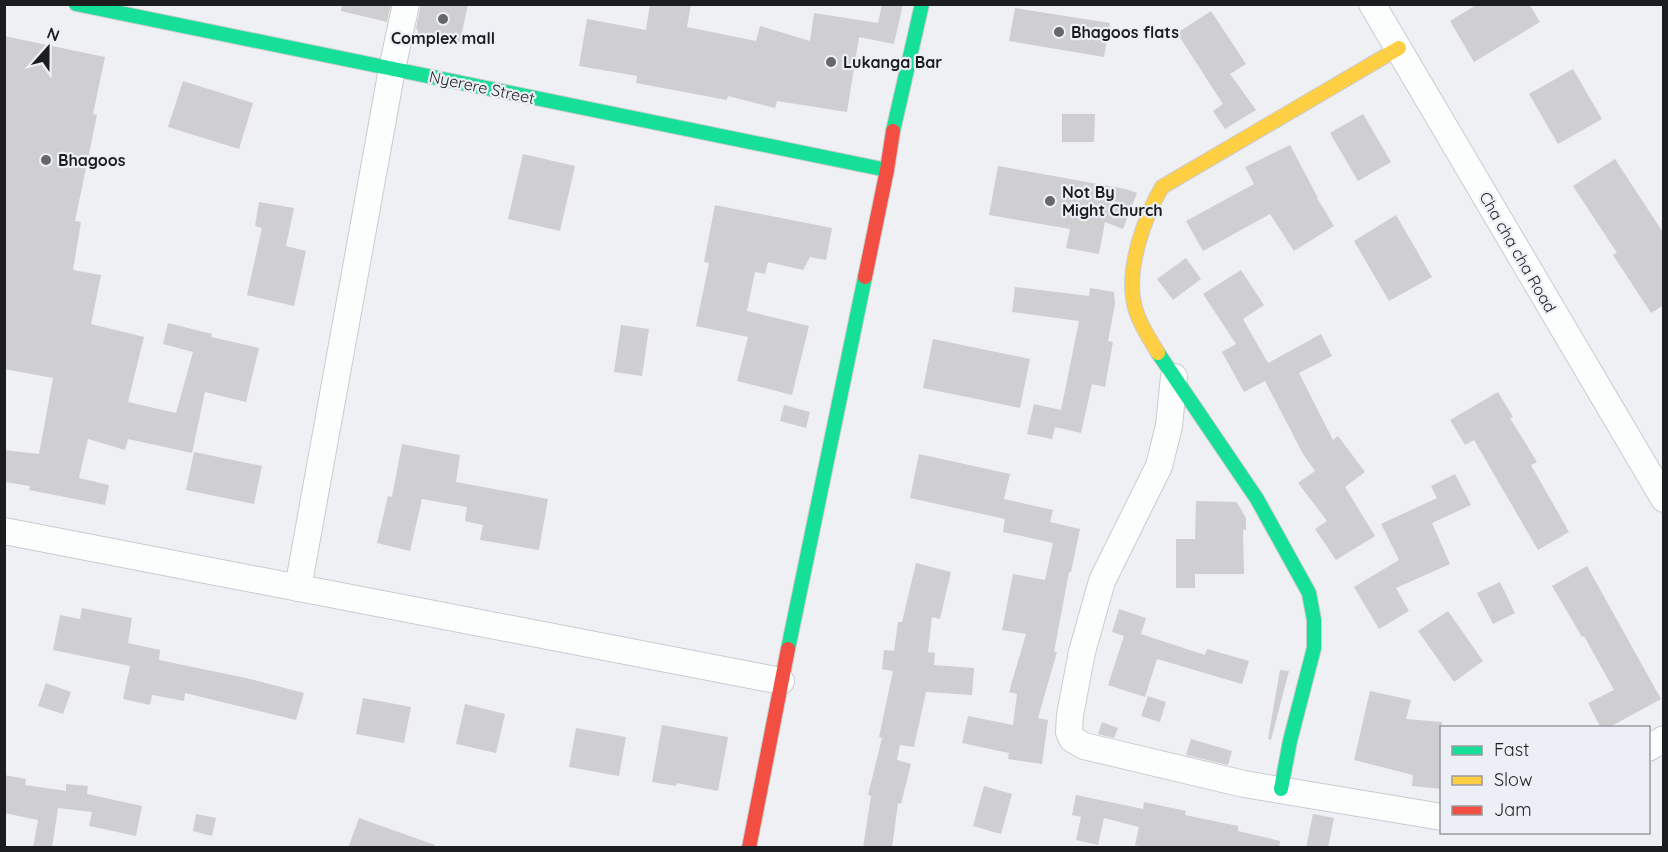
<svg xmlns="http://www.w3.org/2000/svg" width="1668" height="852" viewBox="0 0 1668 852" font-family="Quicksand,sans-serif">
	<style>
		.building { fill: #cfcfd2 }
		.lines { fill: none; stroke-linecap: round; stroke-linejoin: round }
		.street-casing { stroke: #cacbcf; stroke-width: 28 }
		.fast-casing { stroke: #cacbcf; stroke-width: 16 }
		.slow-casing { stroke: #cacbcf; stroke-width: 16 }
		.jam-casing { stroke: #cacbcf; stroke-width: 16 }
		.street { stroke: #fcfdfd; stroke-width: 26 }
		.fast { stroke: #16e098; stroke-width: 14 }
		.slow { stroke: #ffcf43; stroke-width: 14 }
		.jam { stroke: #f24e42; stroke-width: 14 }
		.poi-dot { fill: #66676a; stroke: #eceff6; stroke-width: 2 }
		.labels { text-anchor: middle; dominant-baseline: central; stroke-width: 4.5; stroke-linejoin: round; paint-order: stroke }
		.poi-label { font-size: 16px; font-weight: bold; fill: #1c1d1f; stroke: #eceff6; text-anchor: start }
		.street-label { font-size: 16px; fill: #1c1d1f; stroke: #eceff6 }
	</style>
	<rect width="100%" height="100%" fill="#eef0f4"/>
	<g class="building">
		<path d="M 342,4 L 391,4 L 387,22 L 341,11 Z"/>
		<path d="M 421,4 L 468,4 L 460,42 L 418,33 L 418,30 L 416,29 Z"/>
		<path d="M 650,4 L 691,4 L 687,27 L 756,41 L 760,26 L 810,41 L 814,13 L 878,23 L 882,4 L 903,4 L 894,44 L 859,37 L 847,112 L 777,101 L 775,108 L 728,96 L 727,100 L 636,83 L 637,76 L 579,66 L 587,19 L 646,30 Z"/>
		<path d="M 1478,4 L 1529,4 L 1540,22 L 1474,62 L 1450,21 Z"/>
		<path d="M 1015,8 L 1110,23 L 1104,57 L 1009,41 Z"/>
		<path d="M 1211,11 L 1246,64 L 1230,74 L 1256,110 L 1225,129 L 1213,111 L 1223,104 L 1177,33 Z"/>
		<path d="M 4,36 L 105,57 L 93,114 L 97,115 L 75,221 L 81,222 L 73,270 L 101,275 L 91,324 L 144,337 L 128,402 L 176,413 L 193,352 L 163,344 L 168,323 L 212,334 L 211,337 L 259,348 L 246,402 L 205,392 L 192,453 L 128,439 L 125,450 L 88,439 L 79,478 L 109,485 L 105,505 L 29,490 L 30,486 L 4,482 L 4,450 L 39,454 L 53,378 L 4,369 Z"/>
		<path d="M 1573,69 L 1602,119 L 1558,144 L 1529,94 Z"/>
		<path d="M 183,81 L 253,103 L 239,149 L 168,127 Z"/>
		<path d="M 1062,114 L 1095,114 L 1094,142 L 1062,142 Z"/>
		<path d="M 1363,114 L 1391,162 L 1358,181 L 1330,133 Z"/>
		<path d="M 1290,145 L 1318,198 L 1317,198 L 1334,226 L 1294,251 L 1270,214 L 1203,251 L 1186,221 L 1254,184 L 1245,167 Z"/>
		<path d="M 523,154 L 575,166 L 560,231 L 508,219 Z"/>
		<path d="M 1615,159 L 1664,234 L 1664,305 L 1651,313 L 1613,255 L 1617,253 L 1573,186 Z"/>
		<path d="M 998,166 L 1126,189 L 1137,193 L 1123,229 L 1105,222 L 1099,254 L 1066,248 L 1070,229 L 989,215 Z"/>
		<path d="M 259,202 L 294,208 L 286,246 L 306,251 L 294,306 L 247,295 L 262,228 L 255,226 Z"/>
		<path d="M 715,205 L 832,228 L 826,260 L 810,257 L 803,270 L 768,262 L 765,274 L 755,272 L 747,311 L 809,326 L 792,395 L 737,381 L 748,337 L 696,326 L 709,263 L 704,262 Z"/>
		<path d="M 1396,215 L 1432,277 L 1389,301 L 1354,241 Z"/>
		<path d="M 1186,258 L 1201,279 L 1173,300 L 1157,279 Z"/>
		<path d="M 1241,270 L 1264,305 L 1243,319 L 1268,363 L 1321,334 L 1332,356 L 1299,373 L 1333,440 L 1338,436 L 1365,472 L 1345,487 L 1375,536 L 1336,560 L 1315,529 L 1327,521 L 1298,483 L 1315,471 L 1303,454 L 1265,381 L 1244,392 L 1222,352 L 1236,344 L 1203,294 Z"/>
		<path d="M 1015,287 L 1089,296 L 1090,288 L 1114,292 L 1115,304 L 1108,341 L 1113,342 L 1105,387 L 1092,384 L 1081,433 L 1055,427 L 1052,439 L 1027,434 L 1034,404 L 1061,410 L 1079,321 L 1012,312 Z"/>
		<path d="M 621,325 L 649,329 L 642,376 L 614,372 Z"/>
		<path d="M 933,339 L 1030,359 L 1020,408 L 923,388 Z"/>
		<path d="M 1498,392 L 1513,417 L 1510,418 L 1537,462 L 1531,465 L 1569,532 L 1538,550 L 1474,440 L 1465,445 L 1450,420 Z"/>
		<path d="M 784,405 L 810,412 L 806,428 L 780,421 Z"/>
		<path d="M 402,444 L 460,455 L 456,482 L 548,499 L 539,550 L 480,540 L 483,525 L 465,521 L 467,507 L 422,499 L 410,551 L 377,543 L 388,496 L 392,497 Z"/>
		<path d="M 194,452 L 262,466 L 254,504 L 186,490 Z"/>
		<path d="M 919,454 L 1010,474 L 1004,499 L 1053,510 L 1050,522 L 1080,529 L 1071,572 L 1069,572 L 1054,652 L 1057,652 L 1038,718 L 1048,720 L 1042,764 L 1008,759 L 1009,753 L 962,743 L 968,716 L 1013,725 L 1017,694 L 1009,692 L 1026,634 L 1002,630 L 1013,574 L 1045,580 L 1053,543 L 1003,532 L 1005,519 L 910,498 Z"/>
		<path d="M 1455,474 L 1471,505 L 1432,523 L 1450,564 L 1396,588 L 1409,611 L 1379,629 L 1354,587 L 1399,560 L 1381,524 L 1437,498 L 1431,486 Z"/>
		<path d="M 1196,501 L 1236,502 L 1241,509 L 1246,518 L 1246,530 L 1243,530 L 1244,574 L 1195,574 L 1195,588 L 1176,588 L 1176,539 L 1195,539 Z"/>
		<path d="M 916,563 L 951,572 L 940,619 L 932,617 L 928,652 L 935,653 L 934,665 L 974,668 L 972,695 L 926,692 L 914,747 L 900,745 L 897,760 L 911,764 L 901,804 L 898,803 L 892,848 L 863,848 L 871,796 L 868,795 L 882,738 L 879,737 L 893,671 L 882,669 L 884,650 L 894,651 L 898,622 L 902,622 Z"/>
		<path d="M 1587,566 L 1661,699 L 1608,728 L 1601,728 L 1588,703 L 1614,690 L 1584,636 L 1582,637 L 1552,586 Z"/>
		<path d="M 1500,582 L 1515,613 L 1493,624 L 1477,593 Z"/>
		<path d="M 82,608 L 132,618 L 128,643 L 160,650 L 159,660 L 246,678 L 304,693 L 296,720 L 185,693 L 184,701 L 152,695 L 150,705 L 123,699 L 130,666 L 53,650 L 60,615 L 80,619 Z"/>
		<path d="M 1119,609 L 1146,618 L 1141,634 L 1205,655 L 1207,649 L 1249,661 L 1242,684 L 1157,659 L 1145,697 L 1108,685 L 1124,636 L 1112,632 Z"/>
		<path d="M 1448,611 L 1483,661 L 1454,682 L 1418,631 Z"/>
		<path d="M 1280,670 L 1289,671 L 1271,740 L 1268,739 Z"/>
		<path d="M 46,683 L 71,692 L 63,714 L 38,706 Z"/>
		<path d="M 1370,691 L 1411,700 L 1406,719 L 1442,722 L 1442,789 L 1412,786 L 1413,775 L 1354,760 Z"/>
		<path d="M 1148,696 L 1166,702 L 1160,722 L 1141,716 Z"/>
		<path d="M 363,698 L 411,707 L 404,743 L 356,734 Z"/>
		<path d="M 465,704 L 505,714 L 496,753 L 456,744 Z"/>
		<path d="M 1102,722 L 1118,728 L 1114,738 L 1098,734 Z"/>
		<path d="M 662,725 L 728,737 L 718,791 L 677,783 L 676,786 L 652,782 Z"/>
		<path d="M 576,728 L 626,737 L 619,776 L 569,767 Z"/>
		<path d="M 1191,739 L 1232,751 L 1228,765 L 1186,755 Z"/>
		<path d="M 4,775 L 26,779 L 25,785 L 66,791 L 66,784 L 88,786 L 87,794 L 142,806 L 136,836 L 89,826 L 92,812 L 58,808 L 52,848 L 33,848 L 38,820 L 4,813 Z"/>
		<path d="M 984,786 L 1012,794 L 1001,834 L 973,826 Z"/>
		<path d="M 1076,795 L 1143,809 L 1144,802 L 1186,811 L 1185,815 L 1238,826 L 1238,831 L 1280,841 L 1279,848 L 1148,848 L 1135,845 L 1139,827 L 1104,818 L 1098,845 L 1076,840 L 1081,817 L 1072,815 Z"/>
		<path d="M 196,814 L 216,818 L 212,836 L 193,831 Z"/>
		<path d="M 1313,814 L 1334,818 L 1328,848 L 1306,848 Z"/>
		<path d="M 359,818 L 435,845 L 435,848 L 348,848 Z"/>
	</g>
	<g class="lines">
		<g class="street-casing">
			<g id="street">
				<path d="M 1372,4 L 1664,499"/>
				<path d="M 1174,377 L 1169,426 L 1159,466 L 1102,581 L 1082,652 L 1070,715 L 1069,732 L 1072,739 L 1084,746 L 1244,784 L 1442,817"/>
				<path d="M 4,531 L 781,681"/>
				<path d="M 298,588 L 392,69 L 406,4"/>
				<path d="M 1648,748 L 1664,739"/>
			</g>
		</g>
		<g class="fast-casing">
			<g id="fast">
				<path d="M 76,4 L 887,170"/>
				<path d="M 893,131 L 922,4"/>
				<path d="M 1158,353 L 1257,499 L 1309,593 L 1314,620 L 1314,648 L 1290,741 L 1281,789"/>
				<path d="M 788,649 L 865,277"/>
			</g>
		</g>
		<g class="slow-casing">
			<path id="slow" d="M 1158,353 C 1148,336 1136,319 1133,298 C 1128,264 1145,216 1162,187 L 1399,48"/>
		</g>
		<g class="jam-casing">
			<g id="jam">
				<path d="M 865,277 L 887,170 L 893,131"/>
				<path d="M 749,848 L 788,649"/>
			</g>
		</g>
		<use href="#street" class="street"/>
		<use href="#fast" class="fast"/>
		<use href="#slow" class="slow"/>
		<use href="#jam" class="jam"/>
	</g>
	<g class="poi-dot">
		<circle cx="443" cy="19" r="6"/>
		<circle cx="1059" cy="32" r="6"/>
		<circle cx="831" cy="62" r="6"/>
		<circle cx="46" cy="160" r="6"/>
		<circle cx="1050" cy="201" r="6"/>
	</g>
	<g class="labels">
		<g class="poi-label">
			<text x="1071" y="32">Bhagoos flats</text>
			<text x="443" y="38" text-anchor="middle">Complex mall</text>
			<text x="843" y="62">Lukanga Bar</text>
			<text x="58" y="160">Bhagoos</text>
			<text x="1062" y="192">Not By<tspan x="1062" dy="18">Might Church</tspan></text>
		</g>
		<g class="street-label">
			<text transform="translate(482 87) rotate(12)">Nyerere Street</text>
			<text transform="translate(1518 252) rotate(60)">Cha cha cha Road</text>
		</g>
	</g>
	<rect width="1668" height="852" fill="none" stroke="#1c1d1f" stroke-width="12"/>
	<rect x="1440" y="726" width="210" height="108" fill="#eceff6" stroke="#999ba0" stroke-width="1.5"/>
	<rect x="1452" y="746" width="30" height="9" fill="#16e098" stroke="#999ba0" stroke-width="1.5"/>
	<text x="1494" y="756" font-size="18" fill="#1c1d1f">Fast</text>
	<rect x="1452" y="776" width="30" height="9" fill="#ffcf43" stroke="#999ba0" stroke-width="1.5"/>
	<text x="1494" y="786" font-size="18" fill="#1c1d1f">Slow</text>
	<rect x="1452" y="806" width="30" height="9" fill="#f24e42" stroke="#999ba0" stroke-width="1.5"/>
	<text x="1494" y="816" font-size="18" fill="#1c1d1f">Jam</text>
	<g transform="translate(48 48) rotate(21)" stroke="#eceff6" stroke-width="4.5" paint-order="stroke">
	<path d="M0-4.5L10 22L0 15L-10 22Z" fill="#1c1d1f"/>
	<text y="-9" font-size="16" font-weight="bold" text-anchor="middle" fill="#1c1d1f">N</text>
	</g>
</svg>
